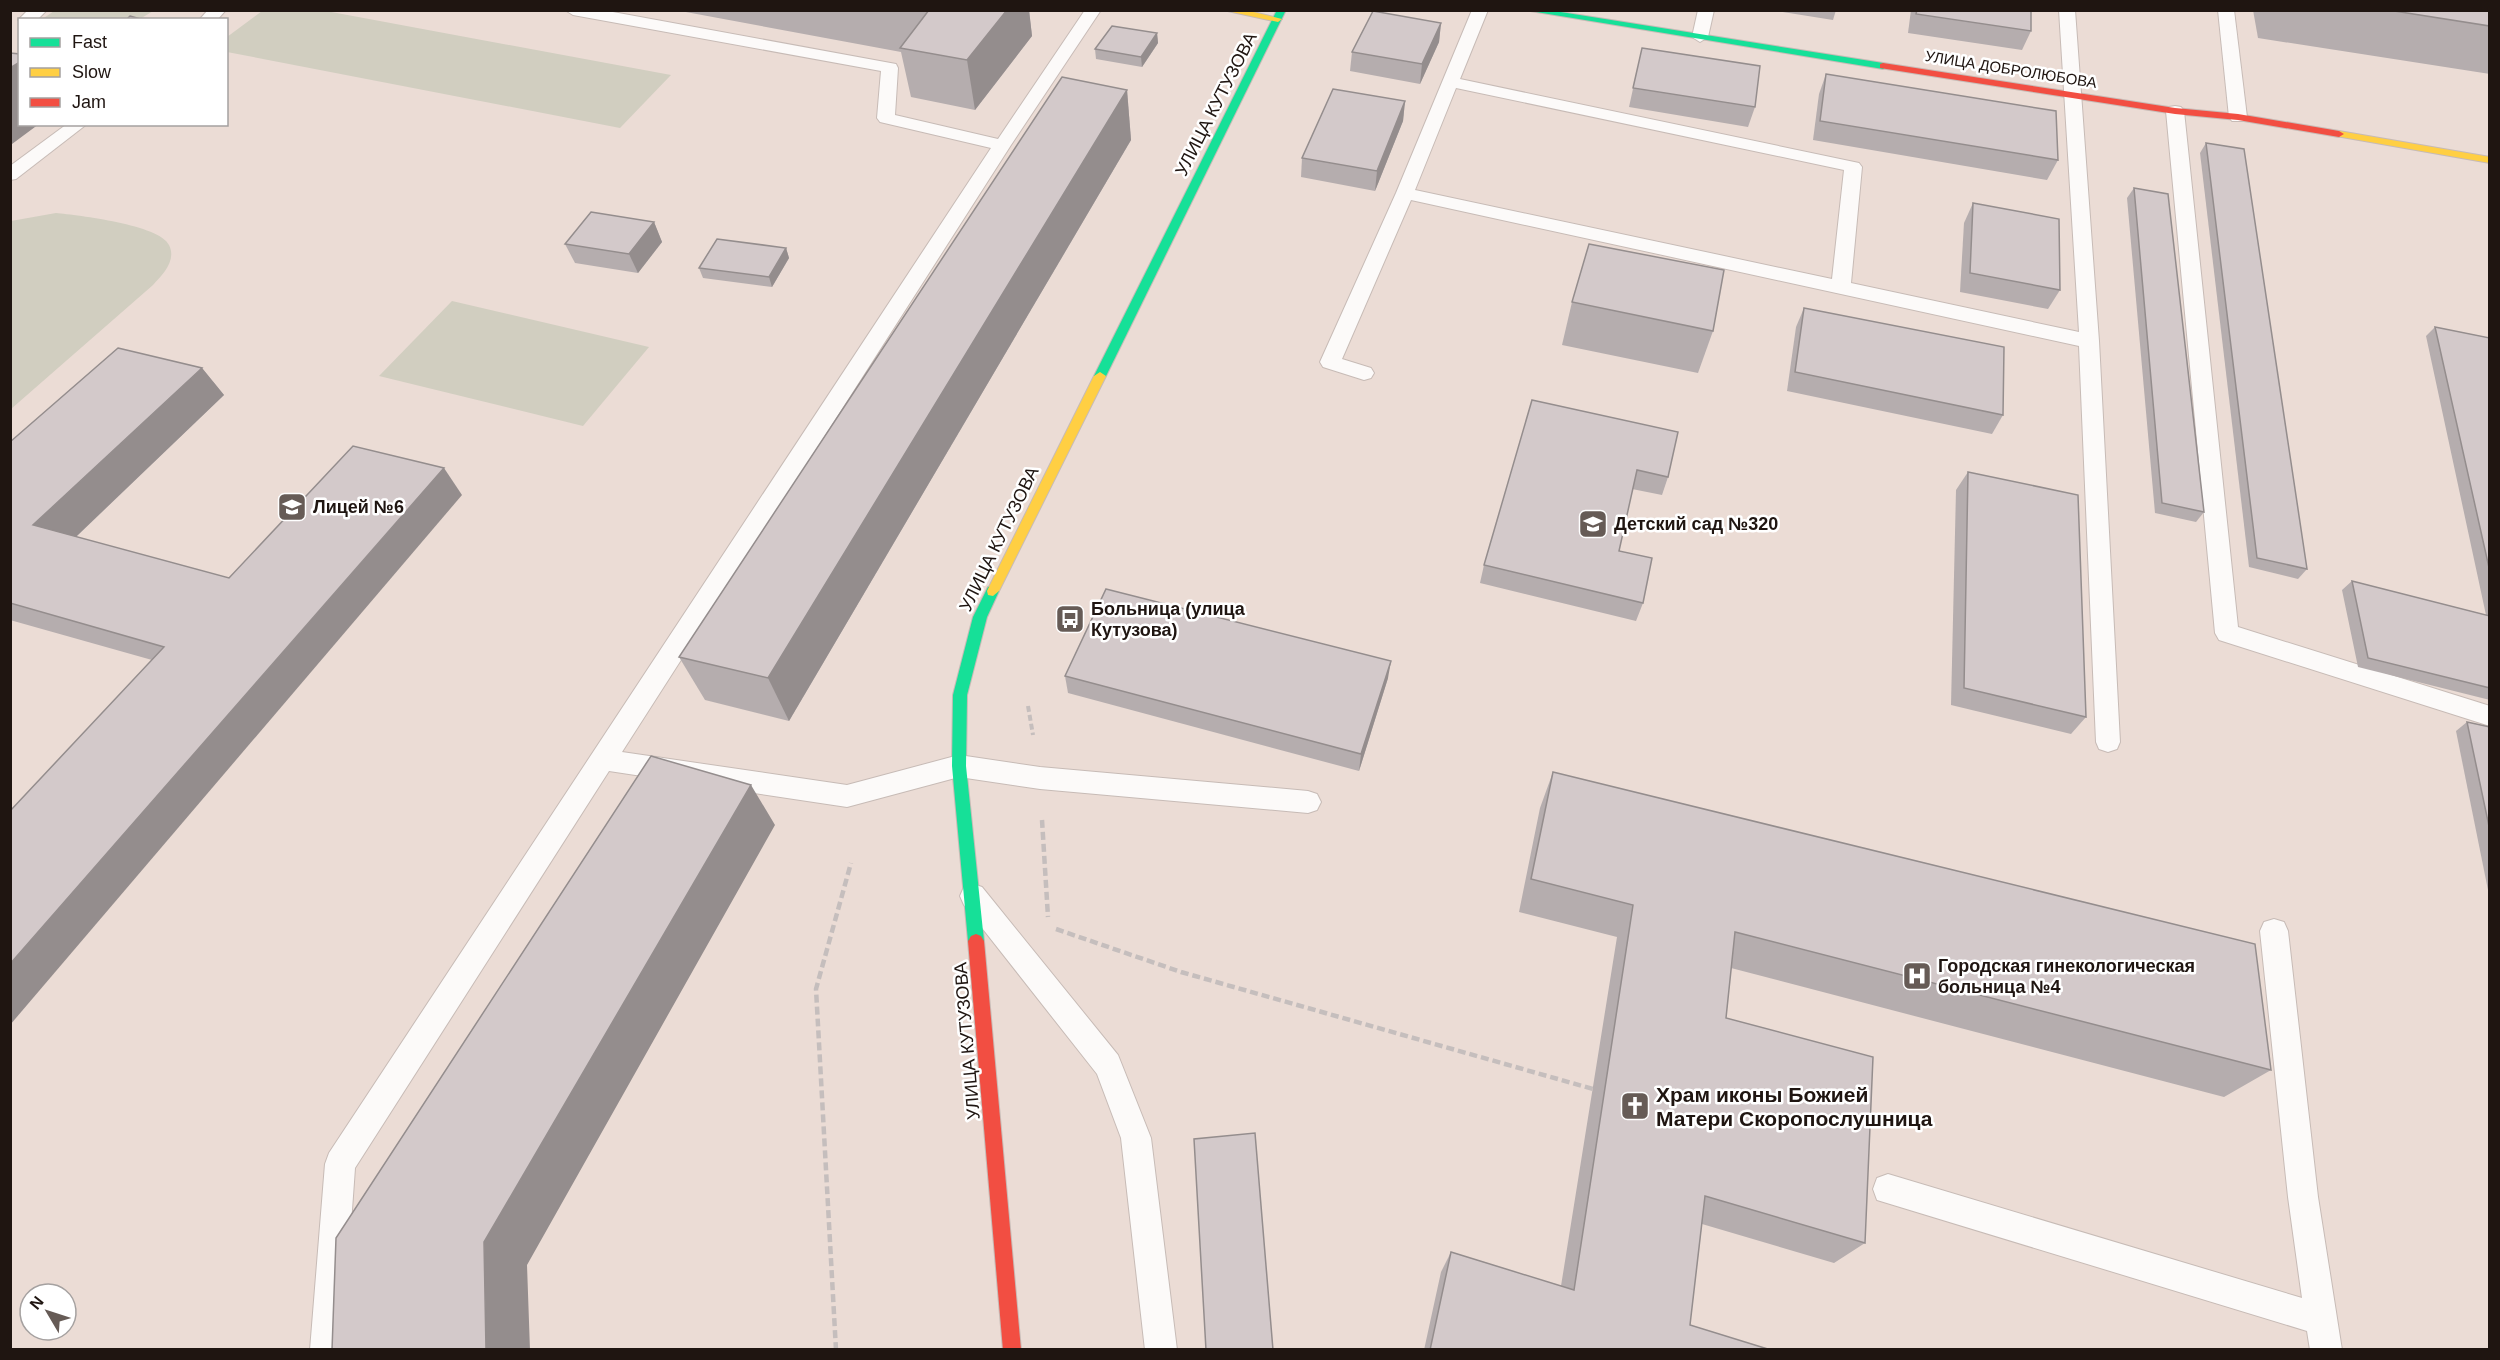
<svg xmlns="http://www.w3.org/2000/svg" width="2500" height="1360" viewBox="0 0 2500 1360" font-family="Helvetica,sans-serif">
	<style>
		.green { fill: #d1cec0 }
		.lines { fill: none; stroke-linecap: round; stroke-linejoin: round }
		.lane-casing { stroke: #c7bbb6; stroke-width: 2 }
		.fast-casing { stroke: #c7bbb6; stroke-width: 2 }
		.slow-casing { stroke: #c7bbb6; stroke-width: 2 }
		.jam-casing { stroke: #c7bbb6; stroke-width: 2 }
		.path-far1 { stroke: #c5bebd; stroke-width: 4; stroke-dasharray: 6 3; stroke-linecap: butt }
		.path { stroke: #c5bebd; stroke-width: 4.5; stroke-dasharray: 8 4; stroke-linecap: butt }
		.lane { fill: #fcfaf9; fill-rule: evenodd }
		.fast { fill: #16e098; fill-rule: evenodd }
		.slow { fill: #ffcf43; fill-rule: evenodd }
		.jam { fill: #f24e42; fill-rule: evenodd }
		.wall { fill: #b5adae }
		.shaded-wall { fill: #948d8d }
		.building { fill: #d3c9ca; stroke: #948d8d; stroke-width: 1.5 }
		.labels { text-anchor: middle; dominant-baseline: central; stroke-width: 5; stroke-linejoin: round; paint-order: stroke }
		.far-street-label { font-size: 15px; fill: #1f1511; stroke: #fff }
		.street-label { font-size: 18px; fill: #1f1511; stroke: #fff }
		.poi-label { font-size: 18px; font-weight: bold; fill: #1f1511; stroke: #fff; text-anchor: start }
		.near-poi-label { font-size: 21px; font-weight: bold; fill: #1f1511; stroke: #fff; text-anchor: start }
	</style>
	<rect width="100%" height="100%" fill="#ebdcd5"/>
	<g class="green">
		<path d="M 54,11 L 153,11 L 140,19 L 41,20 Z"/>
		<path d="M 262,11 L 326,11 L 671,75 L 620,128 L 227,52 L 227,37 Z"/>
		<path d="M 56,213 C 78,215 160,225 169,245 C 177,261 162,275 153,285 L 11,409 L 11,221 Z"/>
		<path d="M 452,301 L 649,347 L 583,426 L 379,376 Z"/>
	</g>
	<g class="lines">
		<g class="lane-casing">
			<g id="lane">
				<path d="M 28,10 L 47,10 L 37,20 L 20,20 L 20,22 L 18,20 Z"/>
				<path d="M 208,10 L 226,10 L 217,20 L 199,20 Z"/>
				<path d="M 565,10 L 602,10 L 896,64 L 898,68 L 895,115 L 998,139 L 1085,10 L 1101,10 L 1011,145 L 622,752 L 847,785 L 959,755 L 1040,767 L 1308,791 L 1317,794 L 1321,802 L 1317,810 L 1308,813 L 1040,789 L 959,777 L 847,807 L 609,771 L 355,1168 L 342,1350 L 310,1350 L 325,1164 L 329,1153 L 991,148 L 880,122 L 877,118 L 881,71 L 573,15 Z"/>
				<path d="M 1472,10 L 1488,10 L 1460,79 L 1859,163 L 1862,167 L 1851,283 L 2079,332 L 2059,10 L 2075,10 L 2099,341 L 2120,742 L 2117,749 L 2108,752 L 2099,749 L 2096,742 L 2079,346 L 1411,200 L 1342,359 L 1371,368 L 1374,373 L 1371,378 L 1364,380 L 1323,367 L 1320,362 L 1396,193 ZM 1456,88 L 1844,170 L 1832,279 L 1415,190 Z"/>
				<path d="M 1698,10 L 1714,10 L 1708,37 L 1700,42 L 1692,37 Z"/>
				<path d="M 2218,10 L 2234,10 L 2247,117 L 2244,121 L 2232,121 L 2229,117 Z"/>
				<path d="M 2175,106 L 2181,107 L 2184,111 L 2238,627 L 2490,706 L 2490,726 L 2219,640 L 2215,633 L 2166,111 L 2169,107 Z"/>
				<path d="M 67,124 L 87,124 L 16,179 L 10,180 L 10,166 Z"/>
				<path d="M 973,884 L 982,887 L 1118,1055 L 1122,1065 L 1151,1138 L 1177,1350 L 1145,1350 L 1121,1138 L 1097,1074 L 964,905 L 960,896 L 964,887 Z"/>
				<path d="M 2274,919 L 2284,922 L 2288,931 L 2318,1197 L 2342,1350 L 2310,1350 L 2307,1331 L 1877,1200 L 1873,1189 L 1877,1178 L 1888,1174 L 2302,1298 L 2288,1197 L 2260,931 L 2264,922 Z"/>
			</g>
		</g>
		<g class="fast-casing">
			<g id="fast">
				<path d="M 1277,10 L 1286,10 L 1106,376 L 1100,380 L 1096,379 L 1094,376 Z"/>
				<path d="M 1524,10 L 1548,10 L 1883,63 L 1888,66 L 1883,69 Z"/>
				<path d="M 993,586 L 999,591 L 987,617 L 967,695 L 966,766 L 984,941 L 981,946 L 976,948 L 971,946 L 968,941 L 952,766 L 953,695 L 973,617 L 988,587 Z"/>
			</g>
		</g>
		<g class="slow-casing">
			<g id="slow">
				<path d="M 1223,10 L 1245,10 L 1282,19 L 1278,22 Z"/>
				<path d="M 2339,131 L 2490,157 L 2490,163 L 2336,136 L 2334,134 Z"/>
				<path d="M 1100,372 L 1106,376 L 999,591 L 993,596 L 988,595 L 987,591 L 1094,376 Z"/>
			</g>
		</g>
		<g class="jam-casing">
			<g id="jam">
				<path d="M 1883,63 L 2175,108 L 2238,114 L 2339,131 L 2344,134 L 2339,137 L 2238,120 L 2175,114 L 1880,68 L 1880,64 Z"/>
				<path d="M 976,934 L 981,936 L 984,941 L 1021,1350 L 1003,1350 L 968,941 L 971,936 Z"/>
			</g>
		</g>
		<path class="path-far1" d="M 1028,706 L 1033,735"/>
		<g class="path">
			<path d="M 1042,820 L 1048,917"/>
			<path d="M 1056,929 L 1181,972 L 1593,1089"/>
			<path d="M 836,1350 L 816,989 L 851,863"/>
		</g>
		<use href="#lane" class="lane"/>
		<use href="#fast" class="fast"/>
		<use href="#slow" class="slow"/>
		<use href="#jam" class="jam"/>
	</g>
	<g class="wall">
		<path d="M 675,10 L 1029,10 L 1032,36 L 975,110 L 911,97 L 901,52 Z"/>
		<path d="M 1770,10 L 1836,10 L 1833,20 Z"/>
		<path d="M 1911,10 L 2031,10 L 2031,31 L 2022,50 L 1908,33 Z"/>
		<path d="M 2253,10 L 2490,10 L 2490,74 L 2258,38 Z"/>
		<path d="M 1441,23 L 1439,42 L 1420,84 L 1350,71 L 1352,52 Z"/>
		<path d="M 1157,33 L 1158,43 L 1142,67 L 1096,59 L 1095,49 Z"/>
		<path d="M 1642,48 L 1755,107 L 1748,127 L 1629,107 Z"/>
		<path d="M 1826,74 L 2058,160 L 2047,180 L 1813,140 L 1819,94 Z"/>
		<path d="M 1127,90 L 1131,140 L 789,721 L 705,700 L 679,657 Z"/>
		<path d="M 1405,101 L 1403,121 L 1375,191 L 1301,177 L 1302,158 Z"/>
		<path d="M 2206,143 L 2307,569 L 2298,579 L 2249,567 L 2200,153 Z"/>
		<path d="M 2134,188 L 2204,512 L 2196,522 L 2155,513 L 2127,198 Z"/>
		<path d="M 1973,203 L 2060,290 L 2048,309 L 1960,292 L 1964,223 Z"/>
		<path d="M 654,222 L 662,242 L 638,273 L 575,263 L 565,244 Z"/>
		<path d="M 786,248 L 789,258 L 772,287 L 703,278 L 699,268 Z"/>
		<path d="M 1572,302 L 1713,331 L 1698,373 L 1562,345 Z"/>
		<path d="M 1804,308 L 2003,415 L 1992,434 L 1787,391 L 1796,327 Z"/>
		<path d="M 2435,327 L 2490,338 L 2490,700 L 2358,667 L 2342,590 L 2352,581 L 2486,615 L 2426,336 Z"/>
		<path d="M 202,368 L 224,395 L 76,537 L 229,578 L 462,495 L 152,660 L 10,620 L 10,442 Z"/>
		<path d="M 1532,400 L 1668,477 L 1662,495 L 1632,489 L 1619,551 L 1643,603 L 1636,621 L 1480,583 L 1484,565 Z"/>
		<path d="M 1968,472 L 2086,717 L 2071,734 L 1951,705 L 1956,490 Z"/>
		<path d="M 1065,676 L 1388,678 L 1359,771 L 1068,693 Z"/>
		<path d="M 2467,722 L 2490,727 L 2490,900 L 2456,731 Z"/>
		<path d="M 1553,772 L 2271,1070 L 2224,1097 L 1731,968 L 1726,1018 L 1865,1243 L 1834,1263 L 1702,1224 L 1690,1325 L 1771,1350 L 1424,1350 L 1441,1272 L 1451,1252 L 1561,1286 L 1617,937 L 1519,912 L 1540,808 Z"/>
	</g>
	<g class="shaded-wall">
		<path d="M 1007,10 L 1029,10 L 1032,36 L 975,110 L 967,60 Z"/>
		<path d="M 1441,23 L 1439,42 L 1420,84 L 1422,64 Z"/>
		<path d="M 1157,33 L 1158,43 L 1142,67 L 1141,57 Z"/>
		<path d="M 20,62 L 20,124 L 39,124 L 12,144 L 10,143 L 10,68 Z"/>
		<path d="M 1127,90 L 1131,140 L 789,721 L 768,678 Z"/>
		<path d="M 1405,101 L 1403,121 L 1375,191 L 1377,171 Z"/>
		<path d="M 654,222 L 662,242 L 638,273 L 629,254 Z"/>
		<path d="M 786,248 L 789,258 L 772,287 L 769,277 Z"/>
		<path d="M 202,368 L 224,395 L 61,551 L 33,525 Z"/>
		<path d="M 444,468 L 462,495 L 10,1025 L 10,964 Z"/>
		<path d="M 1391,661 L 1388,678 L 1359,771 L 1361,754 Z"/>
		<path d="M 751,785 L 775,825 L 527,1265 L 530,1350 L 486,1350 L 484,1242 Z"/>
	</g>
	<g class="building">
		<path d="M 929,10 L 1007,10 L 967,60 L 900,48 Z"/>
		<path d="M 1917,10 L 2031,10 L 2031,31 L 1916,14 Z"/>
		<path d="M 2388,10 L 2490,10 L 2490,26 Z"/>
		<path d="M 1373,11 L 1441,23 L 1422,64 L 1352,52 Z"/>
		<path d="M 130,16 L 144,20 L 126,20 Z"/>
		<path d="M 1112,26 L 1157,33 L 1141,57 L 1095,49 Z"/>
		<path d="M 1642,48 L 1760,66 L 1755,107 L 1633,88 Z"/>
		<path d="M 10,53 L 20,54 L 20,62 L 10,68 Z"/>
		<path d="M 1826,74 L 2056,111 L 2058,160 L 1820,121 Z"/>
		<path d="M 1062,77 L 1127,90 L 768,678 L 679,657 Z"/>
		<path d="M 1333,89 L 1405,101 L 1377,171 L 1302,158 Z"/>
		<path d="M 2206,143 L 2244,149 L 2307,569 L 2257,558 Z"/>
		<path d="M 2134,188 L 2168,194 L 2204,512 L 2162,503 Z"/>
		<path d="M 1973,203 L 2059,219 L 2060,290 L 1970,273 Z"/>
		<path d="M 591,212 L 654,222 L 629,254 L 565,244 Z"/>
		<path d="M 717,239 L 786,248 L 769,277 L 699,268 Z"/>
		<path d="M 1589,244 L 1724,270 L 1713,331 L 1572,302 Z"/>
		<path d="M 1804,308 L 2004,347 L 2003,415 L 1795,372 Z"/>
		<path d="M 2435,327 L 2490,338 L 2490,572 Z"/>
		<path d="M 118,348 L 202,368 L 33,525 L 229,578 L 353,446 L 444,468 L 10,964 L 10,811 L 164,647 L 10,603 L 10,442 Z"/>
		<path d="M 1532,400 L 1678,432 L 1668,477 L 1637,470 L 1619,551 L 1652,558 L 1643,603 L 1484,565 Z"/>
		<path d="M 1968,472 L 2078,495 L 2086,717 L 1964,688 Z"/>
		<path d="M 2352,581 L 2490,616 L 2490,688 L 2368,658 Z"/>
		<path d="M 1106,589 L 1391,661 L 1361,754 L 1065,676 Z"/>
		<path d="M 2467,722 L 2490,727 L 2490,831 Z"/>
		<path d="M 651,756 L 751,785 L 484,1242 L 486,1350 L 332,1350 L 336,1238 Z"/>
		<path d="M 1553,772 L 2255,944 L 2271,1070 L 1735,932 L 1726,1018 L 1873,1057 L 1865,1243 L 1705,1196 L 1690,1325 L 1771,1350 L 1430,1350 L 1451,1252 L 1574,1290 L 1633,905 L 1531,879 Z"/>
		<path d="M 1255,1133 L 1273,1350 L 1206,1350 L 1194,1139 Z"/>
	</g>
	<defs>
		<g id="school-square" transform="scale(1.5)"><rect x="-9" y="-9" width="18" height="18" rx="4" fill="#665b56" stroke="#fff"/><path d="M0-5L7-2L0 1L-7-2ZM-4 1L0 2.5L4 1V4Q0 6-4 4Z" fill="#fff"/></g>
		<g id="bus-square" transform="scale(1.5)"><rect x="-9" y="-9" width="18" height="18" rx="4" fill="#665b56" stroke="#fff"/><path d="M-5-6H5V4H4V6H2V4H-2V6H-4V4H-5ZM-3.5-4V0h7V-4ZM-3.5 1.2v1.5H-2V1.2ZM2 1.2v1.5H3.5V1.2Z" fill="#fff"/></g>
		<g id="hospital-square" transform="scale(1.5)"><rect x="-9" y="-9" width="18" height="18" rx="4" fill="#665b56" stroke="#fff"/><path d="M-5-5h3v3.5h4V-5h3V5h-3V1.5h-4V5h-3Z" fill="#fff"/></g>
		<g id="church-square" transform="scale(1.5)"><rect x="-9" y="-9" width="18" height="18" rx="4" fill="#665b56" stroke="#fff"/><path d="M-1.2-6h2.4v3.5h3.3v2.4h-3.3V6h-2.4V-.1h-3.3v-2.4h3.3Z" fill="#fff"/></g>
	</defs>
	<g fill-rule="evenodd">
		<use href="#school-square" x="292" y="507"/>
		<use href="#school-square" x="1593" y="524"/>
		<use href="#bus-square" x="1070" y="619"/>
		<use href="#hospital-square" x="1917" y="976"/>
		<use href="#church-square" x="1635" y="1106"/>
	</g>
	<g class="labels">
		<g class="far-street-label">
			<text transform="translate(2011 69) rotate(9)">УЛИЦА ДОБРОЛЮБОВА</text>
		</g>
		<g class="street-label">
			<text transform="translate(1216 104) rotate(-63)">УЛИЦА КУТУЗОВА</text>
			<text transform="translate(999 539) rotate(-64)">УЛИЦА КУТУЗОВА</text>
			<text transform="translate(967 1041) rotate(-95)">УЛИЦА КУТУЗОВА</text>
		</g>
		<g class="poi-label">
			<text x="313" y="507">Лицей №6</text>
			<text x="1614" y="524">Детский сад №320</text>
			<text x="1091" y="609">Больница (улица<tspan x="1091" dy="21">Кутузова)</tspan></text>
			<text x="1938" y="966">Городская гинекологическая<tspan x="1938" dy="21">больница №4</tspan></text>
		</g>
		<g class="near-poi-label">
			<text x="1656" y="1094">Храм иконы Божией<tspan x="1656" dy="24">Матери Скоропослушница</tspan></text>
		</g>
	</g>
	<rect width="2500" height="1360" fill="none" stroke="#1f1511" stroke-width="24"/>
	<rect x="18" y="18" width="210" height="108" fill="#ffffff" stroke="#a5a1a0" stroke-width="1.5"/>
	<rect x="30" y="38" width="30" height="9" fill="#16e098" stroke="#a5a1a0" stroke-width="1.5"/>
	<text x="72" y="48" font-size="18" fill="#1f1511">Fast</text>
	<rect x="30" y="68" width="30" height="9" fill="#ffcf43" stroke="#a5a1a0" stroke-width="1.5"/>
	<text x="72" y="78" font-size="18" fill="#1f1511">Slow</text>
	<rect x="30" y="98" width="30" height="9" fill="#f24e42" stroke="#a5a1a0" stroke-width="1.5"/>
	<text x="72" y="108" font-size="18" fill="#1f1511">Jam</text>
	<g transform="translate(48 1312) rotate(309)"><circle r="28" fill="#ffffff" stroke="#a5a1a0" stroke-width="1.5"/>
	<path d="M0-4.5L10 22L0 15L-10 22Z" fill="#665b56"/>
	<text y="-9" font-size="16" font-weight="bold" text-anchor="middle" fill="#1f1511">N</text>
	</g>
</svg>
